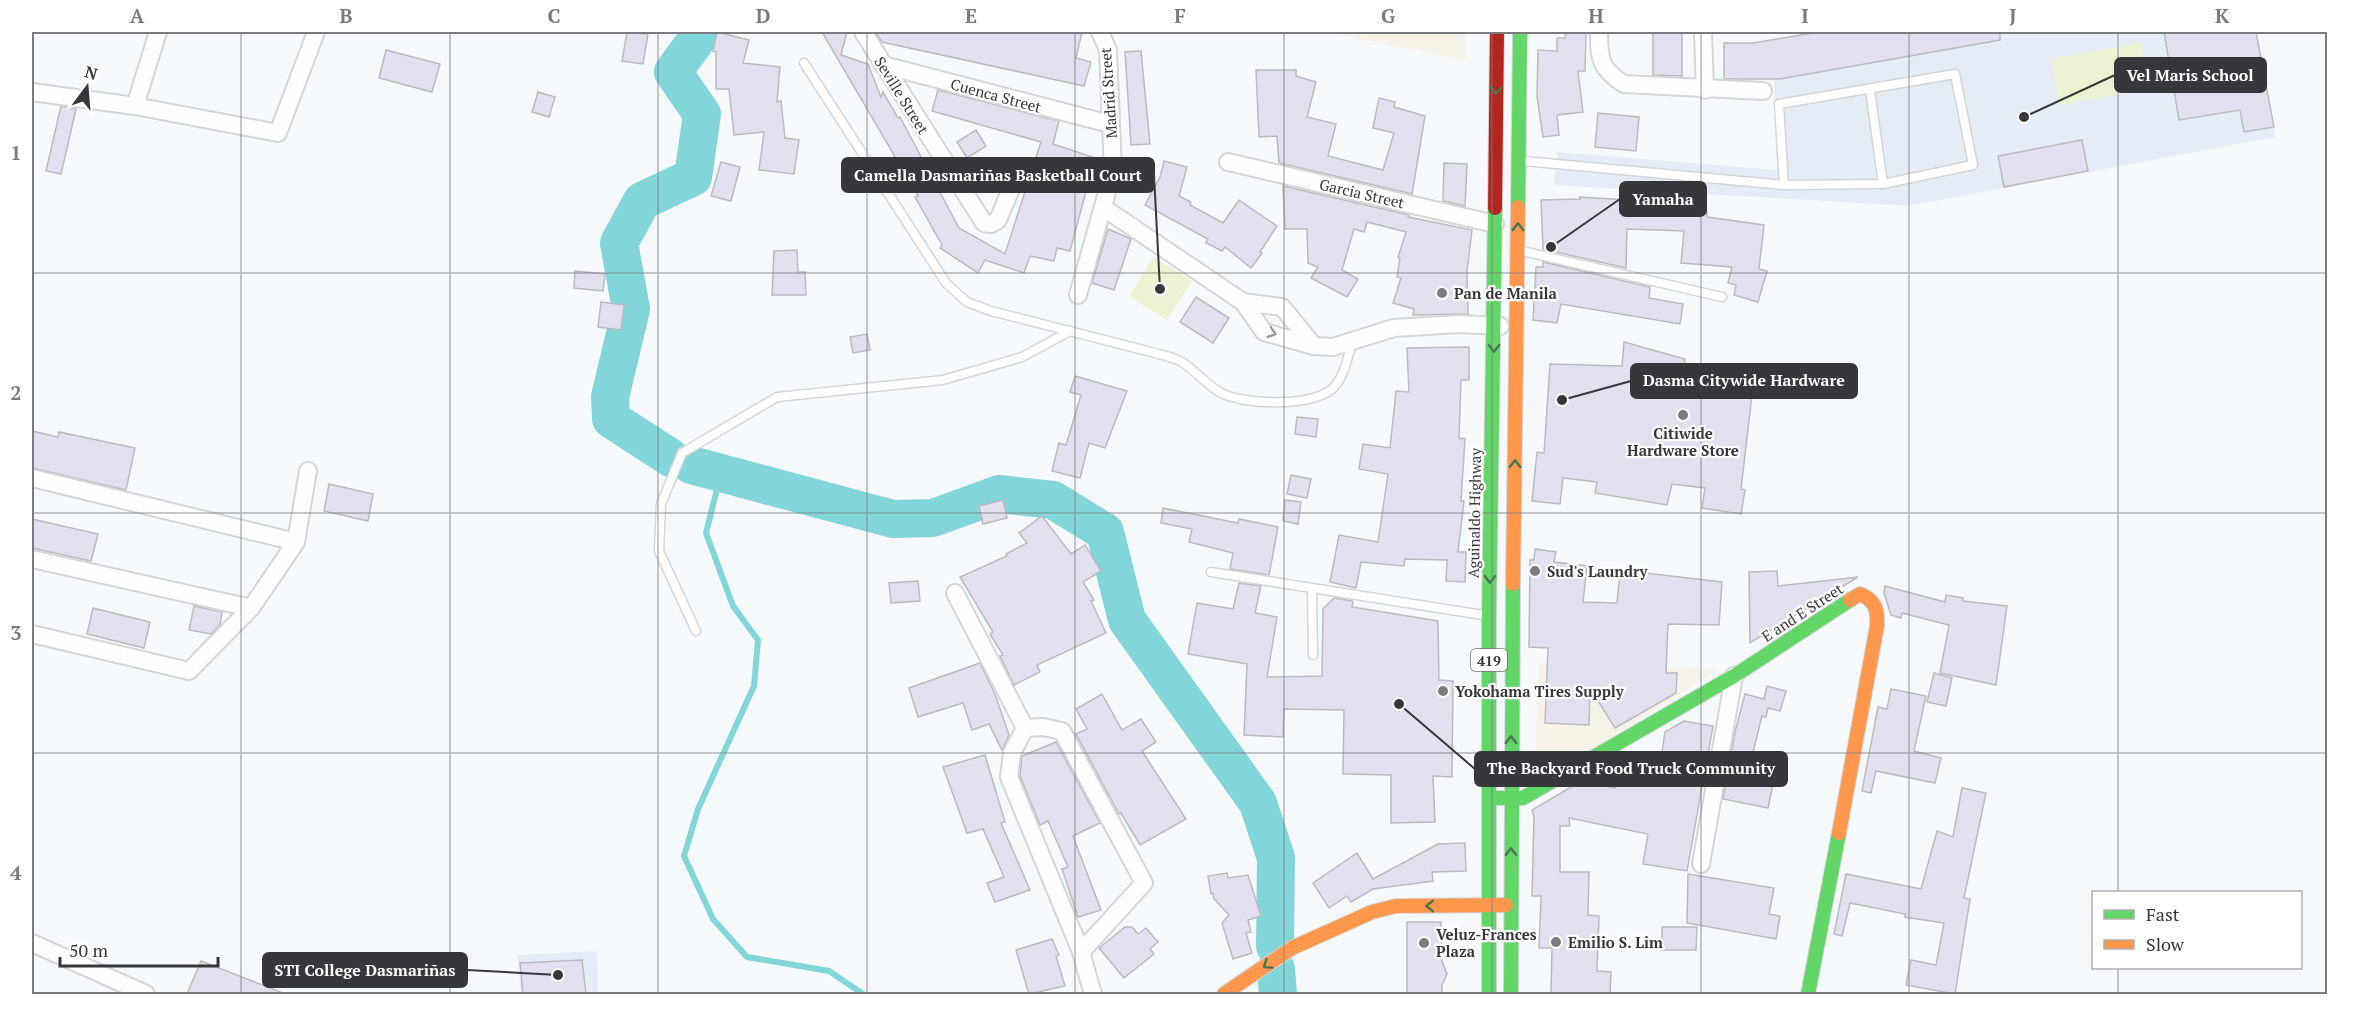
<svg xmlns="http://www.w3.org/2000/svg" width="2359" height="1026" viewBox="0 0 2359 1026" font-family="'PT Serif',serif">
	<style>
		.commercial { fill: #f7f2e8 }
		.built { fill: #e6ecf5 }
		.park { fill: #ebf3d3 }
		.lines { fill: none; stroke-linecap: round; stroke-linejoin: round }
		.stream { stroke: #82d5d8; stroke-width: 6 }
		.river { stroke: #82d5d8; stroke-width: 38 }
		.building { fill: #e2dfee; stroke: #babbbe; stroke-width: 1.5 }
		.lane-casing { stroke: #d3d6d8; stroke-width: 11 }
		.street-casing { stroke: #d3d6d8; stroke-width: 20 }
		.fast-casing { stroke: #d3d6d8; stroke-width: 16 }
		.slow-casing { stroke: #d3d6d8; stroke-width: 16 }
		.jam-casing { stroke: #d3d6d8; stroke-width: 16 }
		.lane { stroke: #fefeff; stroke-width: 8 }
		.street { stroke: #fefeff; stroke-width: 16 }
		.fast { stroke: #63d668; stroke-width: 14 }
		.slow { stroke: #ff974d; stroke-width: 14 }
		.jam { stroke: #b3261e; stroke-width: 14 }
		.oneway { stroke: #47774c }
		.oneway2 { stroke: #9a9a9c }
		.grid { fill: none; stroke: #797b7e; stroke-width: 1.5; stroke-opacity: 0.55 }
		.poi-dot { fill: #797b7e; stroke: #fff; stroke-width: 2 }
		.labels { text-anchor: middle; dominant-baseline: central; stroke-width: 4.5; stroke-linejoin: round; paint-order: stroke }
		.shield { fill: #fff; stroke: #727375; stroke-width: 1.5 }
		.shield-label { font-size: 14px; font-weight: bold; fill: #35373a }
		.street-label { font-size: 15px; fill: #35373a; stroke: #fff }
		.poi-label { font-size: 15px; font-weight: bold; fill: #35373a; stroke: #fff; text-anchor: start }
		.leader { fill: none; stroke: #35373a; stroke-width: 2 }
		.callout-dot { fill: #35373a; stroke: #fff; stroke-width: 2 }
		.callout { fill: #35373a; stroke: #35373a; stroke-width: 2 }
		.callout-label { font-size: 16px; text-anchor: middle; font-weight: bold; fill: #fff }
		.neatline { fill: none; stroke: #797b7e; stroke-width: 2 }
		.grid-label { font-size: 20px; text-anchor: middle; font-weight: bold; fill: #797b7e }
	</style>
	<rect width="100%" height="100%" fill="#f6f9fc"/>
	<g class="commercial">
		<path d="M 1328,32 L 1465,32 L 1465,61 Z"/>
		<path d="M 1539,663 L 1720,669 L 1534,786 Z"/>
	</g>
	<g class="built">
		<path d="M 1819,32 L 2256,32 L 2275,137 L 1908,206 L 1554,185 L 1557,152 L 1777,170 L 1774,80 L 1767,41 Z"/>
		<path d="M 597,951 L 598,994 L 521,994 L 517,955 Z"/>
	</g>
	<g class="park">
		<path d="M 2141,43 L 2149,89 L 2060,105 L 2051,59 Z"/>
		<path d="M 1154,257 L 1192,281 L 1167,320 L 1129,296 Z"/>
	</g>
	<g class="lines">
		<path class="stream" d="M 721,473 L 706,533 L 733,606 L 758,640 L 754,686 L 698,809 L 684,856 L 713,919 L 747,957 L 829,971 L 863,994"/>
		<g class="river">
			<path d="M 671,458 L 611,419 L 610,397 L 631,309 L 619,243 L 642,201 L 693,177 L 702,114 L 673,72 L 702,32"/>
			<path d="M 691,465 L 893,519 L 933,518 L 999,494 L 1053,500 L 1105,532 L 1127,620 L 1258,803 L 1276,858 L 1275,946"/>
			<path d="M 1276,969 L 1278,994"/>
		</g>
	</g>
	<g class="building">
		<path d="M 627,32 L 648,34 L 643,64 L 622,61 Z"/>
		<path d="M 717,32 L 749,40 L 743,63 L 780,67 L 777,102 L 781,101 L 785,138 L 799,140 L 794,174 L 759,170 L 764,132 L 734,135 L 729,89 L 716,89 L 716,52 L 713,51 Z"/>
		<path d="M 822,32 L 847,32 L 841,55 L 868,64 L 881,97 L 883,92 L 898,118 L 900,117 L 959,228 L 1005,254 L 1041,142 L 932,111 L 938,90 L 1059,121 L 1053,144 L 1095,158 L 1070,251 L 1057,248 L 1054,261 L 1030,256 L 1024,273 L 985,260 L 978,273 L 940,248 L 942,245 L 915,197 L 918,196 Z"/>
		<path d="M 875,32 L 1082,32 L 1076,58 L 1091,62 L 1084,86 L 882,42 Z"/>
		<path d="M 1566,32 L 1586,32 L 1585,71 L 1578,71 L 1583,112 L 1557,115 L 1559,135 L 1543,137 L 1537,96 L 1538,50 L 1557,51 L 1557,38 L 1565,38 Z"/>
		<path d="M 1653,32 L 1682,32 L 1682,76 L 1653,75 Z"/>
		<path d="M 1819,32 L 2000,32 L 2000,40 L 1780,79 L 1724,79 L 1724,43 L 1753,43 Z"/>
		<path d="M 2164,32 L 2256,32 L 2274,127 L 2244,132 L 2240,110 L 2179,120 Z"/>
		<path d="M 386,50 L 440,64 L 432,92 L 379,78 Z"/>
		<path d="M 1141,51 L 1150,144 L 1131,145 L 1125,52 Z"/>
		<path d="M 1256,70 L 1296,70 L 1296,76 L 1316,82 L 1307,117 L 1336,124 L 1328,156 L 1383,170 L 1394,133 L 1373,128 L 1379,98 L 1395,102 L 1394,107 L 1425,116 L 1412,194 L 1279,163 L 1277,136 L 1259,137 Z"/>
		<path d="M 538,92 L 555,97 L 549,117 L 532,112 Z"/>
		<path d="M 61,106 L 76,109 L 61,174 L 46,171 Z"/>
		<path d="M 1598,113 L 1639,117 L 1636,151 L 1595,147 Z"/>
		<path d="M 976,130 L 986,146 L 967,158 L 957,142 Z"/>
		<path d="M 2082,140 L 2088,171 L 2004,187 L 1998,156 Z"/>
		<path d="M 1164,161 L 1187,167 L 1179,196 L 1191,202 L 1190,205 L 1223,223 L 1239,200 L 1277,226 L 1260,252 L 1262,253 L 1251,268 L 1225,247 L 1222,251 L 1206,243 L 1208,239 L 1145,205 L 1160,177 Z"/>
		<path d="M 721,162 L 740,167 L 731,201 L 711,196 Z"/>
		<path d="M 1444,163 L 1467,164 L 1465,206 L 1443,201 Z"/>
		<path d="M 1283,186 L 1409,215 L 1408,217 L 1472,230 L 1467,272 L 1468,314 L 1413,315 L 1414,309 L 1393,303 L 1401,278 L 1397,277 L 1400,258 L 1398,257 L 1406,232 L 1367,222 L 1364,232 L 1354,229 L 1342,270 L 1358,279 L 1347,297 L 1311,278 L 1318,267 L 1308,263 L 1307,229 L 1285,229 Z"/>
		<path d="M 1580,197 L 1627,200 L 1627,207 L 1707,212 L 1707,217 L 1764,225 L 1759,269 L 1767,271 L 1758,302 L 1734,295 L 1736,285 L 1728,283 L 1732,267 L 1681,263 L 1684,231 L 1627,229 L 1626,268 L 1543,249 L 1541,200 L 1580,199 Z"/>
		<path d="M 1108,229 L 1131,239 L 1114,290 L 1092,283 Z"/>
		<path d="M 797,250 L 798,272 L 805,272 L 806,295 L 772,295 L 774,251 Z"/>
		<path d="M 1543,262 L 1650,287 L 1649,298 L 1683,304 L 1680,324 L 1561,304 L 1557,323 L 1533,320 L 1536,267 L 1543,267 Z"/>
		<path d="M 575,271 L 605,274 L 603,291 L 574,288 Z"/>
		<path d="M 1196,297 L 1229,318 L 1213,343 L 1180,322 Z"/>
		<path d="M 601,302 L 624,305 L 621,330 L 598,327 Z"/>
		<path d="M 867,334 L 870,350 L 853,353 L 850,337 Z"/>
		<path d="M 1624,342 L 1685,359 L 1680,395 L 1699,398 L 1707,365 L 1754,378 L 1741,489 L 1745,490 L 1741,514 L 1702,508 L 1705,488 L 1672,484 L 1667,505 L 1595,493 L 1597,482 L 1563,478 L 1560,504 L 1532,501 L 1537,452 L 1544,453 L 1550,364 L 1622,366 Z"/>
		<path d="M 1469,347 L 1469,380 L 1461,380 L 1459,438 L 1465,439 L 1461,501 L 1464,501 L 1458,552 L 1466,552 L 1465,582 L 1446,581 L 1447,560 L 1405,559 L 1404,566 L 1361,562 L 1356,588 L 1330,582 L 1339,535 L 1378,542 L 1388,474 L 1359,469 L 1363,444 L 1390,448 L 1396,391 L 1409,392 L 1407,348 Z"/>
		<path d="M 1075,376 L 1127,391 L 1105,448 L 1089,443 L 1080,478 L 1052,471 L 1059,443 L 1066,445 L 1081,395 L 1070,392 Z"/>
		<path d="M 1297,417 L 1318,419 L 1316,437 L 1295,434 Z"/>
		<path d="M 32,431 L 58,437 L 59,432 L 135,448 L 126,490 L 32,468 Z"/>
		<path d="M 1291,475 L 1311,479 L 1307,498 L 1287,494 Z"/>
		<path d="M 329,484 L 373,494 L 368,521 L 324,511 Z"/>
		<path d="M 1003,500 L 1007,518 L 983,524 L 979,506 Z"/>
		<path d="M 1285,500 L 1301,502 L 1298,524 L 1283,521 Z"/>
		<path d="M 1163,508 L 1238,523 L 1239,519 L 1278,527 L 1269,575 L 1230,569 L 1233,553 L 1189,542 L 1192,529 L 1161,523 Z"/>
		<path d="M 1042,516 L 1071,554 L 1085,545 L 1101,571 L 1083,582 L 1094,600 L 1091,601 L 1106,633 L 1037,665 L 1040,672 L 1014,685 L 1000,656 L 1003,655 L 990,634 L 993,632 L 960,577 L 1007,556 L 1006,554 L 1027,543 L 1019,533 Z"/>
		<path d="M 32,519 L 98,534 L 91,561 L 32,548 Z"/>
		<path d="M 1535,549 L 1556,552 L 1554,562 L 1587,566 L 1583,602 L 1617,603 L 1620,570 L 1722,582 L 1719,625 L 1668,624 L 1666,673 L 1677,673 L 1676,693 L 1615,728 L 1590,688 L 1589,725 L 1545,723 L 1548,648 L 1529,647 L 1530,560 L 1534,560 Z"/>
		<path d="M 1777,571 L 1778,586 L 1858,577 L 1750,643 L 1749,572 Z"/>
		<path d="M 918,581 L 920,601 L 891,603 L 889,583 Z"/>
		<path d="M 1239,583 L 1261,586 L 1255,613 L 1277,617 L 1267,677 L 1322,676 L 1323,609 L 1334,598 L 1353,601 L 1352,607 L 1438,621 L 1439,680 L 1453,681 L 1452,777 L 1433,776 L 1435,822 L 1391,823 L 1391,775 L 1343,774 L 1344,710 L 1284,709 L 1283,737 L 1244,735 L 1247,664 L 1188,654 L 1197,603 L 1233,609 Z"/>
		<path d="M 1885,586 L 1945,602 L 1946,595 L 1963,598 L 1963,601 L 2007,606 L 1996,685 L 1940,673 L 1949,625 L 1902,613 L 1901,618 L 1891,615 L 1884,593 Z"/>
		<path d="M 194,606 L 222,612 L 220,625 L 211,634 L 189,630 Z"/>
		<path d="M 93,608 L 150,622 L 144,648 L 87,634 Z"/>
		<path d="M 980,663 L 995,694 L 1009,735 L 1002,750 L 989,724 L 972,730 L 963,703 L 918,717 L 909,688 Z"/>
		<path d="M 1934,673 L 1952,678 L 1946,706 L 1927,702 Z"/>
		<path d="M 1767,686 L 1786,691 L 1780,711 L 1768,708 L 1766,717 L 1762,716 L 1751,760 L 1777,765 L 1768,808 L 1723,799 L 1735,732 L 1745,694 L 1764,699 Z"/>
		<path d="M 1891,689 L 1926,696 L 1914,751 L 1941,758 L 1935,783 L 1876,771 L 1871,793 L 1862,791 L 1878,707 L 1887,709 Z"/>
		<path d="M 1102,694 L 1122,730 L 1141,719 L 1156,742 L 1142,751 L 1186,819 L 1140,845 L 1121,813 L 1119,814 L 1076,734 L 1087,729 L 1076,709 Z"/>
		<path d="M 1684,721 L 1713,726 L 1687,871 L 1643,864 L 1648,834 L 1569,818 L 1570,826 L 1560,826 L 1560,872 L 1589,872 L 1588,915 L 1599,916 L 1597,971 L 1611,972 L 1610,994 L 1551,994 L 1552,948 L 1539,948 L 1541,896 L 1532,896 L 1534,816 L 1532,810 L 1581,781 L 1615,788 L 1622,757 L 1631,752 L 1661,759 L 1665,732 Z"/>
		<path d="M 1056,742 L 1100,823 L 1073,836 L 1101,910 L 1078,917 L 1062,869 L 1068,867 L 1048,821 L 1040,825 L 1020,776 L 1022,756 Z"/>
		<path d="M 985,755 L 1005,822 L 1001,823 L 1030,890 L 995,902 L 987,883 L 1004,877 L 983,829 L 967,833 L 943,767 Z"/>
		<path d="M 1962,788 L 1986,793 L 1964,898 L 1970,899 L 1955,994 L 1906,985 L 1911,960 L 1936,965 L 1944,923 L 1905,917 L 1905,914 L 1850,903 L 1842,936 L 1834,934 L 1846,874 L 1921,889 L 1937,831 L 1953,837 Z"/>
		<path d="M 1465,843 L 1466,871 L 1432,872 L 1433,881 L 1373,889 L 1351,902 L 1347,896 L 1329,908 L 1313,883 L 1357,853 L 1373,879 L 1438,844 Z"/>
		<path d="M 1227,873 L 1228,878 L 1248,875 L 1261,916 L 1248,920 L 1251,932 L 1246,933 L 1252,953 L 1233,959 L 1222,923 L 1229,915 L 1214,899 L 1213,893 L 1211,894 L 1208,876 Z"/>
		<path d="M 1688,874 L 1774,888 L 1769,914 L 1780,916 L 1776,939 L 1687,923 Z"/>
		<path d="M 1407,922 L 1441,922 L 1442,961 L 1447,974 L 1442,985 L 1442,994 L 1407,994 Z"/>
		<path d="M 1125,927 L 1132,927 L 1138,934 L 1146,928 L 1158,942 L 1150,949 L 1154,954 L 1124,978 L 1099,948 Z"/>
		<path d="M 1662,927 L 1697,927 L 1696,950 L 1662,950 Z"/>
		<path d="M 1052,939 L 1059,955 L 1056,956 L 1065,986 L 1029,994 L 1016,950 Z"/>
		<path d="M 582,960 L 586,994 L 523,994 L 520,963 Z"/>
		<path d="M 201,961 L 283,993 L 283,994 L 187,994 Z"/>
	</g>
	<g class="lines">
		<g class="lane-casing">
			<g id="lane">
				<path d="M 804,63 L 946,283 L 967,302 L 991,311 L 1159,354 C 1166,356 1174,358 1180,361 C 1195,369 1206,385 1221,393 C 1246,405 1310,407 1332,389 C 1344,379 1348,356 1352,342"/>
				<path d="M 1870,90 L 1883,184"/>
				<path d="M 1524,161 L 1784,185 L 1883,184 L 1973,165 L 1955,74 L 1779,104 L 1784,185"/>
				<path d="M 1522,251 L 1722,297"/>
				<path d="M 1211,572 L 1483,615"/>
				<path d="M 1312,589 L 1313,655"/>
				<path d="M 696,631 L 659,551 L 661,504 L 682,453 L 777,397 L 943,380 L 1022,357 L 1070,331"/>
			</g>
		</g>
		<g class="street-casing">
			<g id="street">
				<path d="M 863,32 L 984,223 L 991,224 L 998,220 L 1018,172"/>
				<path d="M 1599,32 C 1599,59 1600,69 1624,84 L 1763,91"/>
				<path d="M 1703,32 L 1705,90"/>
				<path d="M 883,65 L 1110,124"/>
				<path d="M 32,92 L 135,106 L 278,133 L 316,32"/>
				<path d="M 135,106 L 158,32"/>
				<path d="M 1228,162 L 1495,224"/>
				<path d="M 1104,208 L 1243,302 L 1264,332 L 1314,346 L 1333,347 L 1394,328 L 1460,324 L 1500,326"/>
				<path d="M 1078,295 L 1113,171 L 1108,50 L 1100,32"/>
				<path d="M 1243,302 L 1282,307 L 1314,346"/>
				<path d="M 32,478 L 296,542 L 251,608 L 189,671 L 32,634"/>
				<path d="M 296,542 L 308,471"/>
				<path d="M 32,559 L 251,608"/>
				<path d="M 955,593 L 1025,728 L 1043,727 L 1062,731 L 1144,883 L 1081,952"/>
				<path d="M 1025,728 L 1012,753 L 1009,777 L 1081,952 L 1093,994"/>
				<path d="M 1701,864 L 1734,676"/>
				<path d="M 32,943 L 146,994"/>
			</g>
		</g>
		<g class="fast-casing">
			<g id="fast">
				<path d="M 1518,207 L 1520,32"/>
				<path d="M 1494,798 L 1523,798 L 1734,676 L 1850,600"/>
				<path d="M 1489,994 L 1489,616 L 1495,208"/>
				<path d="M 1511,994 L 1513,584"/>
				<path d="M 1808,994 L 1839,833"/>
			</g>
		</g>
		<g class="slow-casing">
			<g id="slow">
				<path d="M 1513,584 L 1518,207"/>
				<path d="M 1839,833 L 1877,626 C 1878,610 1875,600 1860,594 L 1850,600"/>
				<path d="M 1224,994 L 1292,948 L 1372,912 L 1396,906 L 1506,905"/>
			</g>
		</g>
		<g class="jam-casing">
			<path id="jam" d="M 1495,208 L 1497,32"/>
		</g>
		<use href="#lane" class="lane"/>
		<use href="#street" class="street"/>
		<use href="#fast" class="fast"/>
		<use href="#slow" class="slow"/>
		<use href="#jam" class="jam"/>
	</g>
	<defs><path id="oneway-chevron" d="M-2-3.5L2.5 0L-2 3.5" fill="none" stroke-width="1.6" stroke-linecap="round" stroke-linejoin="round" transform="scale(1.5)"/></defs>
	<g class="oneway">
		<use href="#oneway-chevron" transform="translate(1496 90) rotate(91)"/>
		<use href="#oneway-chevron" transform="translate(1518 227) rotate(-90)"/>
		<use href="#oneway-chevron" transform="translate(1494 348) rotate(91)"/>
		<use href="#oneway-chevron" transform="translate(1515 464) rotate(-89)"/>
		<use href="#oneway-chevron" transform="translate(1490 579) rotate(91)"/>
		<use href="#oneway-chevron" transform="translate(1511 740) rotate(-89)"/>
		<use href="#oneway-chevron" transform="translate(1511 852) rotate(-91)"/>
		<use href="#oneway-chevron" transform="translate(1430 906) rotate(-180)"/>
		<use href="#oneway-chevron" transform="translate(1267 965) rotate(145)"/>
	</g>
	<use class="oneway2" href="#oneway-chevron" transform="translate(1272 333) rotate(19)"/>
	<path class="grid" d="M 241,32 L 241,994M 450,32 L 450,994M 658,32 L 658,994M 867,32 L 867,994M 1075,32 L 1075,994M 1284,32 L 1284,994M 1492,32 L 1492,994M 1701,32 L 1701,994M 1909,32 L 1909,994M 2118,32 L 2118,892M 32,273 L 2328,273M 32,513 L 2328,513M 32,753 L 2328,753M 2118,968 L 2118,994"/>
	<g class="poi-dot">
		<circle cx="1442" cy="293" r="6"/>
		<circle cx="1683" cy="415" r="6"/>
		<circle cx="1535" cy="571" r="6"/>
		<circle cx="1443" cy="691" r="6"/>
		<circle cx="1556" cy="942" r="6"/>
		<circle cx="1424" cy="943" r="6"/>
	</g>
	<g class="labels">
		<rect class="shield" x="1471" y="649" width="36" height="22" rx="4.5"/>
		<g class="shield-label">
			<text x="1489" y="660">419</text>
		</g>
		<g class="street-label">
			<text transform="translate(1108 93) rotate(-94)">Madrid Street</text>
			<text transform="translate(902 95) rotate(58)">Seville Street</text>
			<text transform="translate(996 95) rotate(15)">Cuenca Street</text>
			<text transform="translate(1362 193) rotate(13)">Garcia Street</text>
			<text transform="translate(1474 513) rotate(-89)">Aguinaldo Highway</text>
			<text transform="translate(1802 612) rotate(-33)">E and E Street</text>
		</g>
		<g class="poi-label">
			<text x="1454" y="293">Pan de Manila</text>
			<text x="1683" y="433" text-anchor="middle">Citiwide<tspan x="1683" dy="17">Hardware Store</tspan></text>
			<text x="1547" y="571">Sud's Laundry</text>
			<text x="1455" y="691">Yokohama Tires Supply</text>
			<text x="1436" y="934">Veluz-Frances<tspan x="1436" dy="17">Plaza</tspan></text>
			<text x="1568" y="942">Emilio S. Lim</text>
		</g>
	</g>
	<path class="leader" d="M2024 117L2115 75M1160 289L1154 175M1551 247L1620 199M1562 400L1631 381M1399 704L1475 769M558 975L467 970"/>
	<g class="callout-dot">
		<circle cx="2024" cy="117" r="6"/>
		<circle cx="1160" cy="289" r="6"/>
		<circle cx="1551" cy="247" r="6"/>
		<circle cx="1562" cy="400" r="6"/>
		<circle cx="1399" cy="704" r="6"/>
		<circle cx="558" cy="975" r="6"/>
	</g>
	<g class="callout">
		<rect x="2115" y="58" width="151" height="34" rx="6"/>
		<rect x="842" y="158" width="312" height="34" rx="6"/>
		<rect x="1620" y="182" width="86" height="34" rx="6"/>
		<rect x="1631" y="364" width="226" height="34" rx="6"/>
		<rect x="1475" y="752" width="312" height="34" rx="6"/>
		<rect x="263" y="953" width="204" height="34" rx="6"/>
	</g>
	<g class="callout-label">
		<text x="2190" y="81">Vel Maris School</text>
		<text x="998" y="181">Camella Dasmariñas Basketball Court</text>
		<text x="1663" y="205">Yamaha</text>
		<text x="1744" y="386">Dasma Citywide Hardware</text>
		<text x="1631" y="774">The Backyard Food Truck Community</text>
		<text x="365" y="976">STI College Dasmariñas</text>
	</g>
	<rect width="2359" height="1026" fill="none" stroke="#ffffff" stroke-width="66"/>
	<rect x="2092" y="891" width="210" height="78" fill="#ffffff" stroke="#aeafb0" stroke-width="1.5"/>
	<rect x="2104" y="910" width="30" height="9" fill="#63d668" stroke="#aeafb0" stroke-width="1.5"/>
	<text x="2146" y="921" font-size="18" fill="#35373a">Fast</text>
	<rect x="2104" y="940" width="30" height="9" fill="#ff974d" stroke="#aeafb0" stroke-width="1.5"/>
	<text x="2146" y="951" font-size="18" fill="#35373a">Slow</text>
	<g transform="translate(87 87) rotate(16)" stroke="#ffffff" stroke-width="4.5" paint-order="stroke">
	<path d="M0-4.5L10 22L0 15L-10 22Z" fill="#35373a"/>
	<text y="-9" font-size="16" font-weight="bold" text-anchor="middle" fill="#35373a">N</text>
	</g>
	<path d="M60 957v9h158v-9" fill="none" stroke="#35373a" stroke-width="3"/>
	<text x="69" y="957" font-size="18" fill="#35373a" stroke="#ffffff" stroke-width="4.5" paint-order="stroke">50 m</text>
	<rect x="33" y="33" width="2293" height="960" class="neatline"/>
	<g class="grid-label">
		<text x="137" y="23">A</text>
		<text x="346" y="23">B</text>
		<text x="554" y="23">C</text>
		<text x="763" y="23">D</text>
		<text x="971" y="23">E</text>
		<text x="1180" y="23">F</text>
		<text x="1388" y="23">G</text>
		<text x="1596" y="23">H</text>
		<text x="1805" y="23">I</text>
		<text x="2013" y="23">J</text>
		<text x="2222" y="23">K</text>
		<text x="16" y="160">1</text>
		<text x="16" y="400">2</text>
		<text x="16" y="640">3</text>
		<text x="16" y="880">4</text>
	</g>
</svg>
